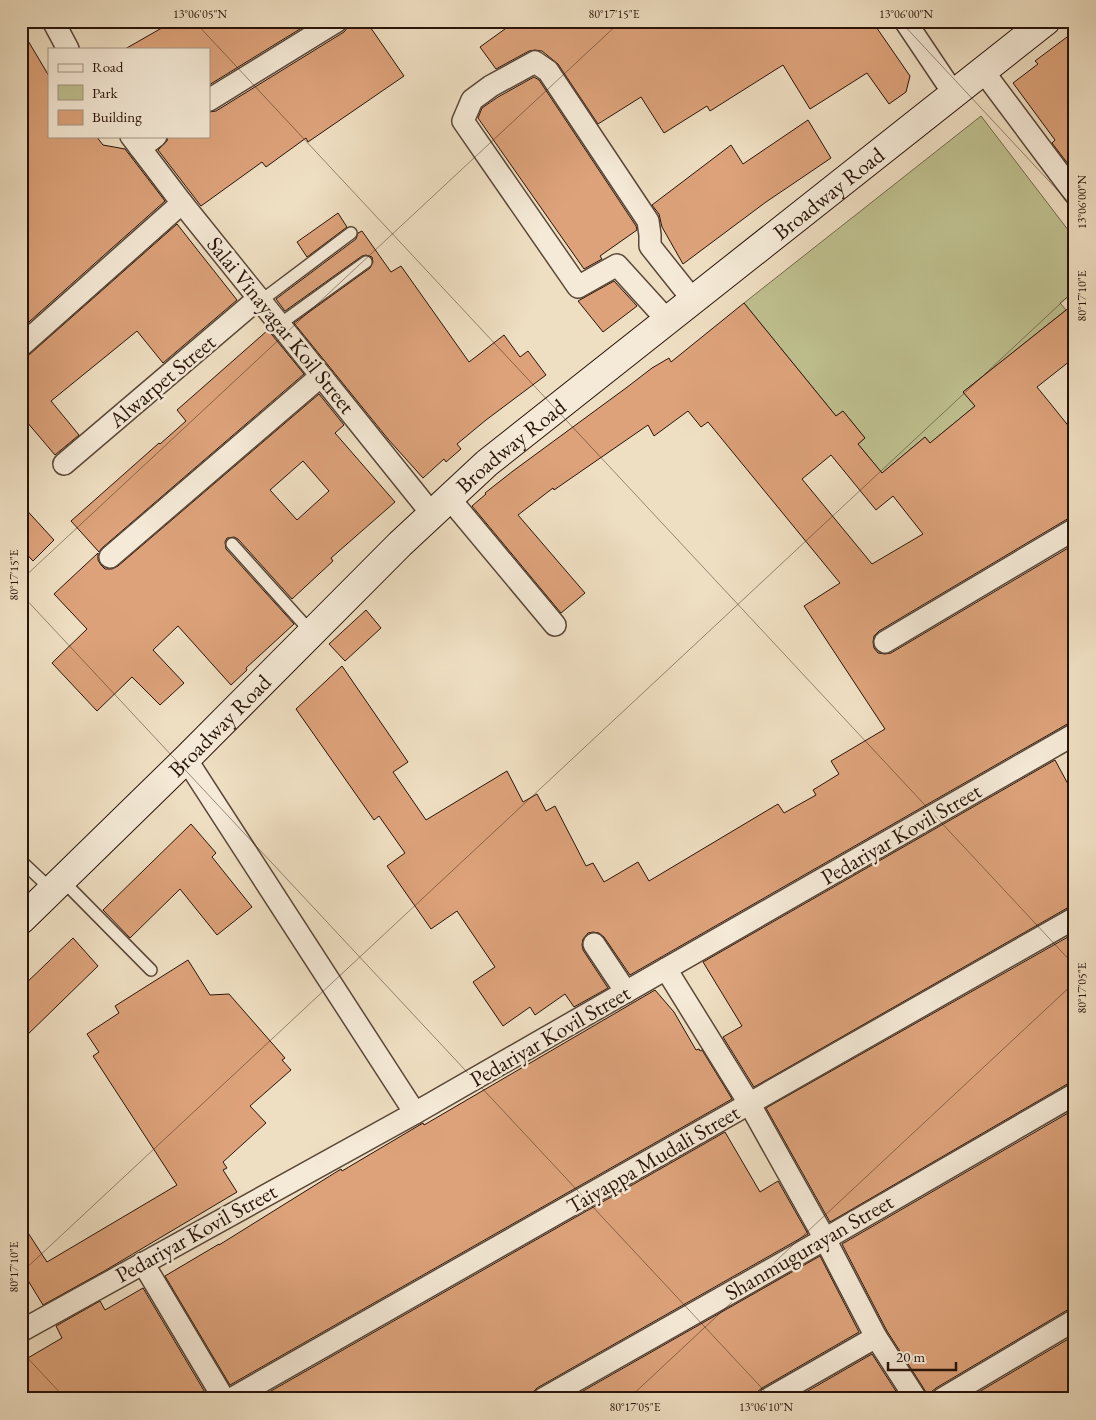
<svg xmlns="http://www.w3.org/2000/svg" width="1096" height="1420" viewBox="0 0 1096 1420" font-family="'EB Garamond',serif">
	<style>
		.green { fill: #bfc08f; stroke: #746a4c }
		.building { fill: #dda27a; stroke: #29140a; fill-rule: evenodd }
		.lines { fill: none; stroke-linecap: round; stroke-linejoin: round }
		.service-casing { stroke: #5a4738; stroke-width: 14 }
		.minor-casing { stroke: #5a4738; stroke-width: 24 }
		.secondary-casing { stroke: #29140a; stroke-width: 30 }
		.service { stroke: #f5ead7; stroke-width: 11 }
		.minor { stroke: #f5ead7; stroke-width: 21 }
		.secondary { stroke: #f5ead7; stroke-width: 28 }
		.ticks { fill: none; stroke: #29140a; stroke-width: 1; stroke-opacity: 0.45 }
		.labels { text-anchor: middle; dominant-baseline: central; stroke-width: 5; stroke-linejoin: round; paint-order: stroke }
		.street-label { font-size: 22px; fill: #29140a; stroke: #f5ead7 }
		.neatline { fill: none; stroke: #29140a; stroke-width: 2 }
		.ticks-label { font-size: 12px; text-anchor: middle; fill: #29140a }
	</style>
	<rect width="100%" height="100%" fill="#efdfc2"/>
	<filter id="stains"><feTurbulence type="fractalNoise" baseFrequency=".004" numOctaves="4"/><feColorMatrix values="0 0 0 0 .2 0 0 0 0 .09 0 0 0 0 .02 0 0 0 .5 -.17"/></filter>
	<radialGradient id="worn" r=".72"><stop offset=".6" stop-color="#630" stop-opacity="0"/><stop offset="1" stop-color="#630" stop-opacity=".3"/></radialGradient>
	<path class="green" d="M 981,116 L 1075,239 L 1075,291 L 1060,303 L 1066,310 L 963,392 L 975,406 L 930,443 L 925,437 L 882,473 L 858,444 L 865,438 L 843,411 L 836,416 L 744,303 Z"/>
	<g class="building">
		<path d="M 174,21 L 313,21 L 209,85 L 209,49 L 125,49 Z"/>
		<path d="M 349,21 L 366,21 L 404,76 L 308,142 L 306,138 L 266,167 L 262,162 L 201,206 L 158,150 L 167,141 L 168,136 L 209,136 L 209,112 L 216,111 L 344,32 L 348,27 Z"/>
		<path d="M 516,21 L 872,21 L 910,76 L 906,92 L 889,104 L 867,73 L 810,109 L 783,65 L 710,111 L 707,106 L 664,133 L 641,97 L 598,124 L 558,64 L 542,51 L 535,50 L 529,51 L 496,69 L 480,47 Z"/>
		<path d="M 21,29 L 49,76 L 49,136 L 96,136 L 103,145 L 125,149 L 165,201 L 21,329 Z"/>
		<path d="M 1075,31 L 1075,173 L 1052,143 L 1055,140 L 1013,83 L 1038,64 L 1035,61 Z"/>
		<path d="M 534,77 L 539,80 L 636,226 L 637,230 L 600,256 L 602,259 L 584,269 L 478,118 L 482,108 L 498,97 Z"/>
		<path d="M 808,120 L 831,158 L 766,202 L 683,264 L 662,227 L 659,214 L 652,205 L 731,145 L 743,164 Z"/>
		<path d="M 338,213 L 347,227 L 307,257 L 297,242 Z"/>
		<path d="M 177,224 L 237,300 L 163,363 L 137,331 L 51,401 L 79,435 L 55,455 L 21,415 L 21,358 L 29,355 Z"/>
		<path d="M 362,231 L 391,272 L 401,266 L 469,362 L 504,335 L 520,357 L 528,351 L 546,375 L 486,420 L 457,444 L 461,449 L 446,462 L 444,459 L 423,478 L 388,439 L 294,323 L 370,268 L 373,262 L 372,257 L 366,255 L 362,256 L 285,311 L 276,299 L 356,239 L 358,233 Z"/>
		<path d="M 614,281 L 637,306 L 603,332 L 578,301 Z"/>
		<path d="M 744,303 L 836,416 L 843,411 L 865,438 L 858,444 L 882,473 L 925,437 L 930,443 L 975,406 L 963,392 L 1075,303 L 1075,357 L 1037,387 L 1075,434 L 1075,517 L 1069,518 L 879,631 L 874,636 L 873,642 L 874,648 L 878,653 L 885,654 L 891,653 L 1075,544 L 1075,722 L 1069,723 L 630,975 L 604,937 L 599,933 L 593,932 L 588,933 L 583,939 L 582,945 L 583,950 L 608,988 L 574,1007 L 565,994 L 535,1015 L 530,1007 L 503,1026 L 473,982 L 495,967 L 457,911 L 431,929 L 387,866 L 405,853 L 379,816 L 374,820 L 296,709 L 342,666 L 408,762 L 393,772 L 426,820 L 507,771 L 523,802 L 537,794 L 546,811 L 555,806 L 586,866 L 593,863 L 604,882 L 638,862 L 649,881 L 778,804 L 784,813 L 816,795 L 813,790 L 839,774 L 831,761 L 885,729 L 804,606 L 840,583 L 708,422 L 701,427 L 688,411 L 654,436 L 648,425 L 554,490 L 553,488 L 518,515 L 585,593 L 561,613 L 472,506 L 486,494 L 485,493 L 513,471 L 626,388 L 652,368 L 669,358 L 671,362 ZM 831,455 L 876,510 L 893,496 L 923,534 L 872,564 L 802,479 Z"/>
		<path d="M 268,330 L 304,374 L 102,548 L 99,552 L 71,521 L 159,443 L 160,444 L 186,421 L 177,410 Z"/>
		<path d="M 319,394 L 344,425 L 335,433 L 395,502 L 331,558 L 333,561 L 292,599 L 238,539 L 234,537 L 227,538 L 225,542 L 226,549 L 294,624 L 246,668 L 247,670 L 231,685 L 178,626 L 153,650 L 184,683 L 160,705 L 132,677 L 97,711 L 52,663 L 87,629 L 54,594 L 98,553 L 98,560 L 101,565 L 105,569 L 112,569 L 118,566 ZM 303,461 L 329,491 L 297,520 L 270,490 Z"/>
		<path d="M 21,504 L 54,540 L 33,561 L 21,548 Z"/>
		<path d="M 366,610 L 381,628 L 345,661 L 329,644 Z"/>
		<path d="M 1055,760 L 1075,797 L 1075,906 L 1069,907 L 754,1087 L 723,1037 L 742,1026 L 703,962 Z"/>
		<path d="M 191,824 L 216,853 L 212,857 L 252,907 L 217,935 L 180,889 L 130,938 L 103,910 Z"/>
		<path d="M 1075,933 L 1075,1082 L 1069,1083 L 830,1222 L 766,1108 Z"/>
		<path d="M 73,938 L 98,966 L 21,1041 L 21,988 Z"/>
		<path d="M 188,960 L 210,995 L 229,994 L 285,1058 L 282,1060 L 291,1070 L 250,1106 L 266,1123 L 223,1162 L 227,1168 L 223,1170 L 237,1192 L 106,1270 L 43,1305 L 21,1269 L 21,1222 L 47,1262 L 177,1185 L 93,1056 L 99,1052 L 87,1034 L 119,1013 L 115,1006 Z"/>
		<path d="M 655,990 L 674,1012 L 696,1050 L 699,1049 L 700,1051 L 702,1050 L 732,1099 L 230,1385 L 165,1276 L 219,1244 L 219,1245 L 341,1169 L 342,1171 L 423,1123 L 424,1125 Z"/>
		<path d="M 1075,1109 L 1075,1308 L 1069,1309 L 936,1388 L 931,1392 L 930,1399 L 928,1399 L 926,1392 L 887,1331 L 842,1244 Z"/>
		<path d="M 725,1132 L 760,1192 L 778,1181 L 808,1234 L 537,1388 L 532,1393 L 531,1399 L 266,1399 L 264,1395 Z"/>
		<path d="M 820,1256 L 859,1332 L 762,1388 L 757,1392 L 756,1399 L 569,1399 Z"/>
		<path d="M 143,1288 L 209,1399 L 21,1399 L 21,1362 L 62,1338 L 56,1326 L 100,1301 L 105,1310 Z"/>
		<path d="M 1075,1335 L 1075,1399 L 967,1399 Z"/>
		<path d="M 872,1354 L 901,1399 L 794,1399 Z"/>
	</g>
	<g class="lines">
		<g class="service-casing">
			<g id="service">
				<path d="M 262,300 L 351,233"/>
				<path d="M 280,324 L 366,262"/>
				<path d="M 232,544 L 312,633"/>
				<path d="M 21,861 L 52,890"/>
				<path d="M 62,880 L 151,970"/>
			</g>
		</g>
		<g class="minor-casing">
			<g id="minor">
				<path d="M 53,21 L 68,49"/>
				<path d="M 905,21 L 954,94"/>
				<path d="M 983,71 L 1075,194"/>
				<path d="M 209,100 L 337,21"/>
				<path d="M 131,136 L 182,203 L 432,514"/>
				<path d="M 140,148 L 156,136"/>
				<path d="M 667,320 L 617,265 L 578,287 L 463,121 L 472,100 L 491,86 L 535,62 L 548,71 L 648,221 L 650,235 L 650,246 L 693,300"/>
				<path d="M 21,346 L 182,203"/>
				<path d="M 64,464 L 259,298"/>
				<path d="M 449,498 L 555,625"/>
				<path d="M 110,557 L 321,376"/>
				<path d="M 885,642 L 1075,529"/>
				<path d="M 186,759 L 415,1113"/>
				<path d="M 594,944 L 626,992"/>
				<path d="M 666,969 L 749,1103 L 825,1239 L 876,1337 L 916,1399"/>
				<path d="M 143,1263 L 224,1399"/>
				<path d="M 21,1331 L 415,1113 L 1075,734"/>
				<path d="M 231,1399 L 1075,918"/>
				<path d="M 543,1399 L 825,1239 L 1075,1094"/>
				<path d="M 768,1399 L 876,1337"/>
				<path d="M 942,1399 L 1075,1320"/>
			</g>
		</g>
		<g class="secondary-casing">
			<g id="secondary">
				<path id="s1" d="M 21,920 L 186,759 L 400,544 L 487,463 L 1046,21"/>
			</g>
		</g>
		<use href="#service" class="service"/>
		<use href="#minor" class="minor"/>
		<use href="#secondary" class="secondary"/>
	</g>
	<path class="ticks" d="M 194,21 L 1075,966M 900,21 L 1075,209M 21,580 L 621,21M 21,594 L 772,1399M 21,1273 L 1075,290M 21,1351 L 66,1399M 628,1399 L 1075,982"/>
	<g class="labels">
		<g class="street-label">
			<text stroke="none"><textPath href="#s1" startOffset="1088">Broadway Road</textPath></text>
			<text transform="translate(281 325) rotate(51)">Salai Vinayagar Koil Street</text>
			<text transform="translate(162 381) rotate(-40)">Alwarpet Street</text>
			<text stroke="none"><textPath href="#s1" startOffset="682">Broadway Road</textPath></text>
			<text stroke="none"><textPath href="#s1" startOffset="278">Broadway Road</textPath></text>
			<text transform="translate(901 834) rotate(-30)">Pedariyar Kovil Street</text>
			<text transform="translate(550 1036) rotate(-30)">Pedariyar Kovil Street</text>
			<text transform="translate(653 1159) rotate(-30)">Taiyappa Mudali Street</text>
			<text transform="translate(196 1233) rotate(-29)">Pedariyar Kovil Street</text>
			<text transform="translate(809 1247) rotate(-30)">Shanmugurayan Street</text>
		</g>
	</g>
	<rect width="1096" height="1420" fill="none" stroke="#efdfc2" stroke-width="55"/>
	<rect x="48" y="48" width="162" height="90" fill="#f5ead7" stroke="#a39485"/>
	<rect x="58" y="64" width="25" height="8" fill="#f5ead7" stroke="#a39485"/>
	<text x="92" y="72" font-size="15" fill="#29140a">Road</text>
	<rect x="58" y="85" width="25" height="15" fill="#bfc08f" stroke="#a39485"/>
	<text x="92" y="98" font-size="15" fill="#29140a">Park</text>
	<rect x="58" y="110" width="25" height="15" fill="#dda27a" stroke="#a39485"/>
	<text x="92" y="122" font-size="15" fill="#29140a">Building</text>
	<path d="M888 1362v8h68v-8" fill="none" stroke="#29140a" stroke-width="2.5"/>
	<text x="896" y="1362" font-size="15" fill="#29140a" stroke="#f5ead7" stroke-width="4" paint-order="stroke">20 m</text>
	<rect x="28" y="28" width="1040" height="1364" class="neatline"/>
	<g class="ticks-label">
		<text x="200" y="18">13°06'05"N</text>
		<text x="614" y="18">80°17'15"E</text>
		<text x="906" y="18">13°06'00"N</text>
		<text transform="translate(1082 202) rotate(-90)" y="4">13°06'00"N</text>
		<text transform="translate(1082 296) rotate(-90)" y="4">80°17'10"E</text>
		<text transform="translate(14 575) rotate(-90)" y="4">80°17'15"E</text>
		<text transform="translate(1082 988) rotate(-90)" y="4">80°17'05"E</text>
		<text transform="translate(14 1267) rotate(-90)" y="4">80°17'10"E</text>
		<text x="635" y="1411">80°17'05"E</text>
		<text x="766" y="1411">13°06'10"N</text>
	</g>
	<rect width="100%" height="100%" filter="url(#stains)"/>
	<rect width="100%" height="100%" fill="url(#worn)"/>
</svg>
